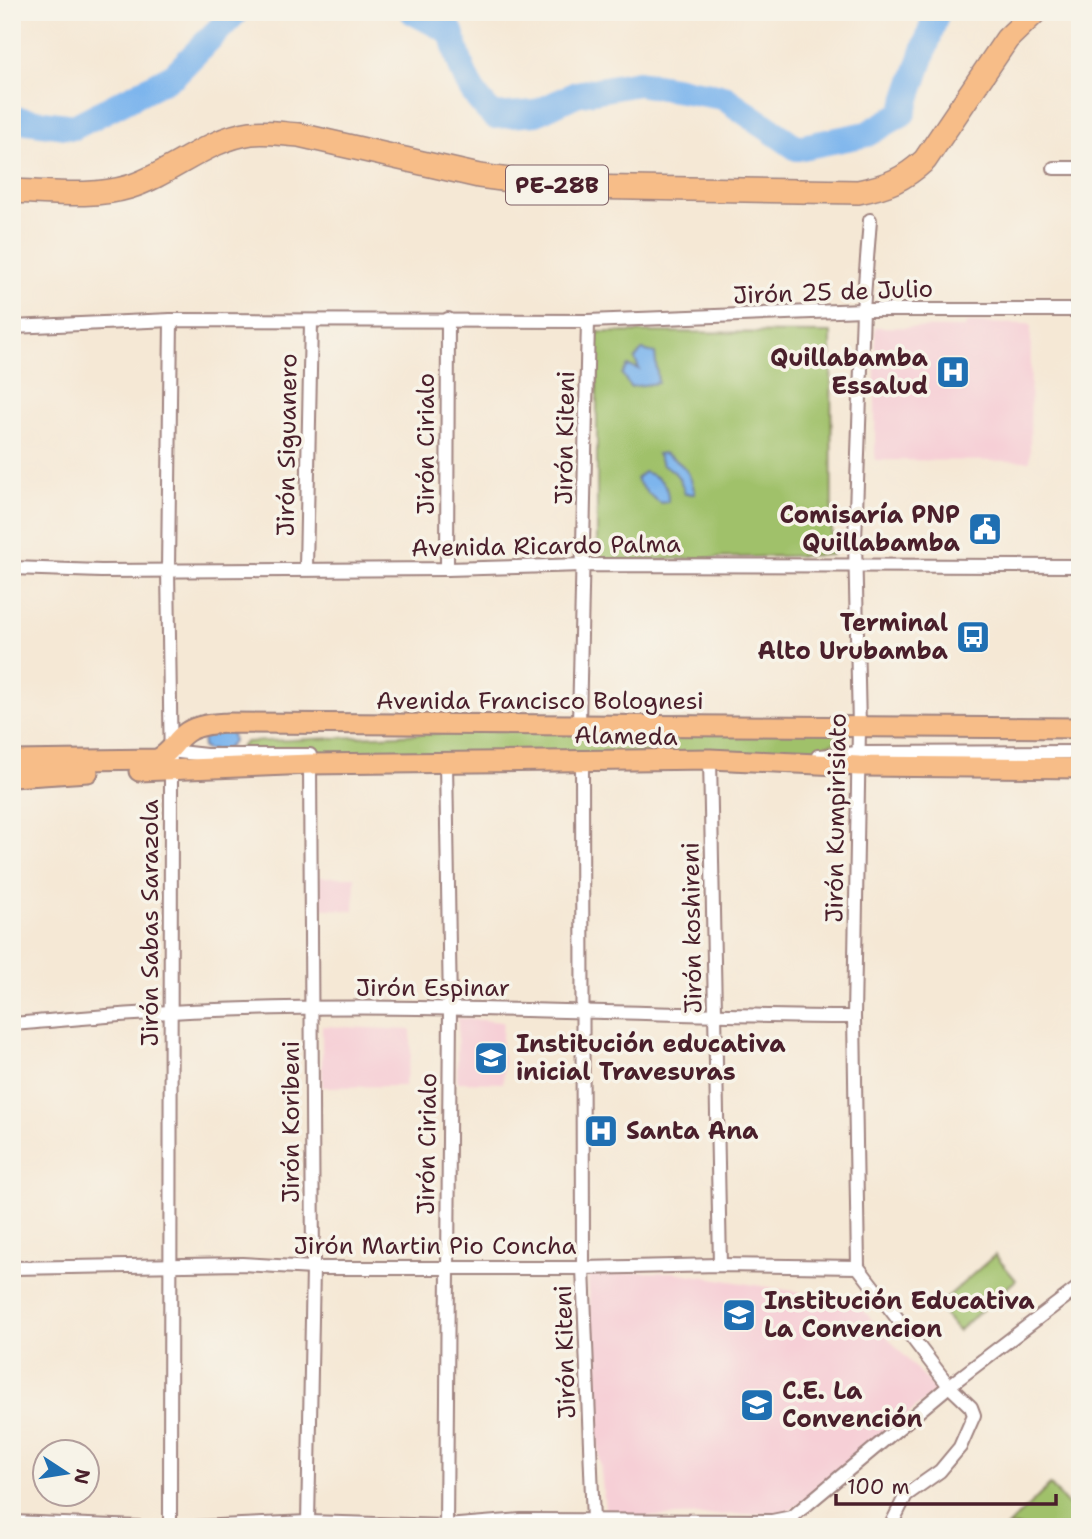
<svg xmlns="http://www.w3.org/2000/svg" width="1092" height="1539" viewBox="0 0 1092 1539" font-family="'Shantell Sans',sans-serif">
	<style>
		.built { fill: #f6cfd6 }
		.green { fill: #a0c16a; stroke: #75704a; stroke-width: 2 }
		.water { fill: #7db5ed; stroke: #646a8c; stroke-width: 2 }
		.lines { fill: none; stroke-linecap: round; stroke-linejoin: round }
		.river { stroke: #7db5ed; stroke-width: 26 }
		.street-casing { stroke: #a08480; stroke-width: 16 }
		.primary-casing { stroke: #a08480; stroke-width: 23 }
		.highway-casing { stroke: #a08480; stroke-width: 26 }
		.street { stroke: #fff; stroke-width: 12 }
		.primary { stroke: #f7bd88; stroke-width: 19 }
		.highway { stroke: #f7bd88; stroke-width: 23 }
		.labels { text-anchor: middle; dominant-baseline: central; stroke-width: 7; stroke-linejoin: round; paint-order: stroke }
		.shield { fill: #f7f3e8; stroke: #7e5f64; stroke-width: 2 }
		.shield-label { font-size: 23px; font-weight: bold; fill: #4a1f2b }
		.street-label { font-size: 24px; fill: #4a1f2b; stroke: #f7f3e8 }
		.poi-label { font-size: 24px; font-weight: bold; fill: #4a1f2b; stroke: #f7f3e8; text-anchor: start }
	</style>
	<rect width="100%" height="100%" fill="#f7f3e8"/>
	<filter id="ink" filterUnits="userSpaceOnUse"><feTurbulence type="fractalNoise" baseFrequency=".0143" numOctaves="2"/><feDisplacementMap in="SourceGraphic" scale="14" xChannelSelector="R" yChannelSelector="G"/><feConvolveMatrix kernelMatrix="1 2 1 2 8 2 1 2 1" color-interpolation-filters="sRGB"/></filter>
	<filter id="wash" filterUnits="userSpaceOnUse"><feTurbulence type="fractalNoise" baseFrequency=".00686" numOctaves="4" result="noise"/><feDisplacementMap in="SourceGraphic" scale="28" xChannelSelector="R" yChannelSelector="G"/><feGaussianBlur stdDeviation="1.57" result="paint"/><feColorMatrix in="noise" values="0 0 0 0 0 0 0 0 0 0 0 0 0 0 0 0 0 1.4 0 .05"/><feComposite in="paint" operator="in"/></filter>
	<g filter="url(#wash)">
		<rect width="100%" height="100%" fill="#f5e8d5"/>
		<g class="built">
			<path d="M 966,323 L 1031,324 L 1030,461 L 875,460 L 875,327 L 965,328 Z"/>
			<path d="M 318,877 L 355,877 L 354,911 L 319,908 Z"/>
			<path d="M 458,1018 L 503,1022 L 501,1052 L 504,1056 L 503,1083 L 457,1082 Z"/>
			<path d="M 322,1026 L 411,1030 L 411,1056 L 404,1086 L 322,1087 Z"/>
			<path d="M 674,1272 L 855,1301 L 936,1391 L 805,1501 L 785,1513 L 606,1518 L 595,1418 L 588,1273 Z"/>
		</g>
		<g class="green">
			<path d="M 597,332 L 831,333 L 832,555 L 597,561 Z"/>
			<path d="M 704,721 L 822,724 L 844,737 L 806,758 L 582,761 L 236,752 L 246,742 Z"/>
			<path d="M 995,1255 L 1016,1280 L 958,1331 L 937,1306 Z"/>
			<path d="M 1050,1485 L 1080,1518 L 1080,1527 L 1007,1527 Z"/>
		</g>
		<g class="water">
			<path d="M 642,350 L 655,353 L 658,383 L 630,387 L 622,374 L 628,366 L 639,369 L 635,359 Z"/>
			<path d="M 664,453 C 683,463 691,472 695,494 L 685,494 C 681,480 677,471 663,465 L 657,454 Z"/>
			<path d="M 644,472 C 660,477 669,484 668,502 L 661,503 C 651,497 642,488 636,479 Z"/>
			<path d="M 232,732 L 233,742 L 226,750 L 207,750 L 203,748 L 202,733 Z"/>
		</g>
		<g class="lines">
			<g class="river">
				<path d="M 413,12 L 451,32 C 462,69 464,88 494,116 L 536,113 L 576,94 L 638,83 L 723,97 L 797,148 L 867,134 L 903,113 L 937,12"/>
				<path d="M 12,119 L 74,127 L 174,75 L 236,12"/>
			</g>
		</g>
	</g>
	<g filter="url(#ink)">
		<g class="lines">
			<g class="street-casing">
				<g id="street">
					<path d="M 1054,168 L 1080,168"/>
					<path d="M 870,220 L 863,310 L 855,540 L 859,728 L 854,1017 L 858,1267 L 949,1386 L 971,1407 L 974,1415 L 960,1447 L 940,1471 L 906,1495 L 890,1527"/>
					<path d="M 12,327 L 171,320 L 588,321 L 863,310 L 1080,310"/>
					<path d="M 12,568 L 101,571 L 447,569 L 583,565 L 1080,566"/>
					<path d="M 306,568 L 311,322"/>
					<path d="M 447,569 L 448,319"/>
					<path d="M 579,724 L 588,321"/>
					<path d="M 170,751 L 206,755 L 310,755"/>
					<path d="M 818,756 L 859,753 L 1080,752"/>
					<path d="M 710,759 L 720,1265"/>
					<path d="M 582,761 L 583,1268 L 593,1521"/>
					<path d="M 446,763 L 450,1009 L 446,1527"/>
					<path d="M 12,1024 C 65,1020 118,1014 171,1012 C 398,1000 626,1016 854,1017"/>
					<path d="M 12,1268 L 242,1264 L 313,1268 L 583,1268 L 720,1265 L 858,1267"/>
					<path d="M 12,1522 L 140,1527"/>
					<path d="M 308,1522 L 313,1268 L 310,764"/>
					<path d="M 170,1527 L 171,770 L 168,569 L 171,320"/>
					<path d="M 194,1527 L 308,1522 L 446,1526 L 521,1520 L 772,1521 L 792,1517 L 949,1386 L 1080,1286"/>
				</g>
			</g>
			<g class="primary-casing">
				<g id="primary">
					<path d="M 12,761 L 157,759 C 171,753 175,740 187,732 C 199,724 215,724 228,723 L 1080,728"/>
					<path d="M 139,771 L 310,764 L 710,759 L 859,766 L 1080,768"/>
					<path d="M 12,777 L 88,772"/>
				</g>
			</g>
			<g class="highway-casing">
				<path id="highway" d="M 12,191 C 50,192 93,198 129,187 C 171,174 207,139 251,133 C 267,131 283,134 299,135 L 479,176 L 517,181 L 579,187 L 858,192 C 888,186 903,180 925,160 L 1007,39 L 1035,12"/>
			</g>
			<use href="#street" class="street"/>
			<use href="#primary" class="primary"/>
			<use href="#highway" class="highway"/>
		</g>
	</g>
	<defs>
		<g id="hospital-square" transform="scale(1.75)"><rect x="-9" y="-9" width="18" height="18" rx="4" fill="#1f6fb2" stroke="#f7f3e8"/><path d="M-5-5h3v3.5h4V-5h3V5h-3V1.5h-4V5h-3Z" fill="#fff"/></g>
		<g id="civic-square" transform="scale(1.75)"><rect x="-9" y="-9" width="18" height="18" rx="4" fill="#1f6fb2" stroke="#f7f3e8"/><path d="M-.6-6.5H3V-4.5H.6V-3L4-1V1h2V6H-6V1h2V-1L-.6-3ZM-1.2 2.5V6h2.4V2.5Z" fill="#fff"/></g>
		<g id="bus-square" transform="scale(1.75)"><rect x="-9" y="-9" width="18" height="18" rx="4" fill="#1f6fb2" stroke="#f7f3e8"/><path d="M-5-6H5V4H4V6H2V4H-2V6H-4V4H-5ZM-3.5-4V0h7V-4ZM-3.5 1.2v1.5H-2V1.2ZM2 1.2v1.5H3.5V1.2Z" fill="#fff"/></g>
		<g id="school-square" transform="scale(1.75)"><rect x="-9" y="-9" width="18" height="18" rx="4" fill="#1f6fb2" stroke="#f7f3e8"/><path d="M0-5L7-2L0 1L-7-2ZM-4 1L0 2.5L4 1V4Q0 6-4 4Z" fill="#fff"/></g>
	</defs>
	<g fill-rule="evenodd">
		<use href="#hospital-square" x="953" y="372"/>
		<use href="#civic-square" x="985" y="529"/>
		<use href="#bus-square" x="973" y="637"/>
		<use href="#school-square" x="491" y="1058"/>
		<use href="#hospital-square" x="601" y="1131"/>
		<use href="#school-square" x="739" y="1315"/>
		<use href="#school-square" x="757" y="1405"/>
	</g>
	<g class="labels">
		<rect class="shield" x="506" y="165.5" width="102" height="39" rx="5"/>
		<g class="shield-label">
			<text x="557" y="185">PE-28B</text>
		</g>
		<g class="street-label">
			<text transform="translate(833 292) rotate(-2)">Jirón 25 de Julio</text>
			<text transform="translate(565 438) rotate(-89)">Jirón Kiteni</text>
			<text transform="translate(426 444) rotate(-90)">Jirón Cirialo</text>
			<text transform="translate(287 445) rotate(-89)">Jirón Siguanero</text>
			<text transform="translate(546 546) rotate(-1)">Avenida Ricardo Palma</text>
			<text x="540" y="701">Avenida Francisco Bolognesi</text>
			<text transform="translate(626 736) rotate(1)">Alameda</text>
			<text transform="translate(836 818) rotate(-89)">Jirón Kumpirisiato</text>
			<text transform="translate(150 923) rotate(-90)">Jirón Sabas Sarazola</text>
			<text transform="translate(692 928) rotate(-91)">Jirón koshireni</text>
			<text x="433" y="988">Jirón Espinar</text>
			<text transform="translate(291 1122) rotate(-90)">Jirón Koribeni</text>
			<text transform="translate(427 1144) rotate(-89)">Jirón Cirialo</text>
			<text x="435" y="1246">Jirón Martin Pio Concha</text>
			<text transform="translate(565 1352) rotate(-92)">Jirón Kiteni</text>
		</g>
		<g class="poi-label">
			<text x="928" y="358" text-anchor="end">Quillabamba<tspan x="928" dy="28">Essalud</tspan></text>
			<text x="960" y="515" text-anchor="end">Comisaría PNP<tspan x="960" dy="28">Quillabamba</tspan></text>
			<text x="948" y="623" text-anchor="end">Terminal<tspan x="948" dy="28">Alto Urubamba</tspan></text>
			<text x="516" y="1044">Institución educativa<tspan x="516" dy="28">inicial Travesuras</tspan></text>
			<text x="626" y="1131">Santa Ana</text>
			<text x="764" y="1301">Institución Educativa<tspan x="764" dy="28">La Convencion</tspan></text>
			<text x="782" y="1391">C.E. La<tspan x="782" dy="28">Convención</tspan></text>
		</g>
	</g>
	<rect width="1092" height="1539" fill="none" stroke="#f7f3e8" stroke-width="42"/>
	<g transform="translate(66 1473) rotate(102)"><circle r="33" fill="#f7f3e8" stroke="#b29e9c" stroke-width="2"/>
	<path d="M0-5L12 26L0 18L-12 26Z" fill="#1f6fb2"/>
	<text y="-10" font-size="19" font-weight="bold" text-anchor="middle" fill="#4a1f2b">N</text>
	</g>
	<path d="M836 1494v10h220v-10" fill="none" stroke="#4a1f2b" stroke-width="3.5"/>
	<text x="847" y="1494" font-size="21" fill="#4a1f2b" stroke="#f7f3e8" stroke-width="5" paint-order="stroke">100 m</text>
</svg>
